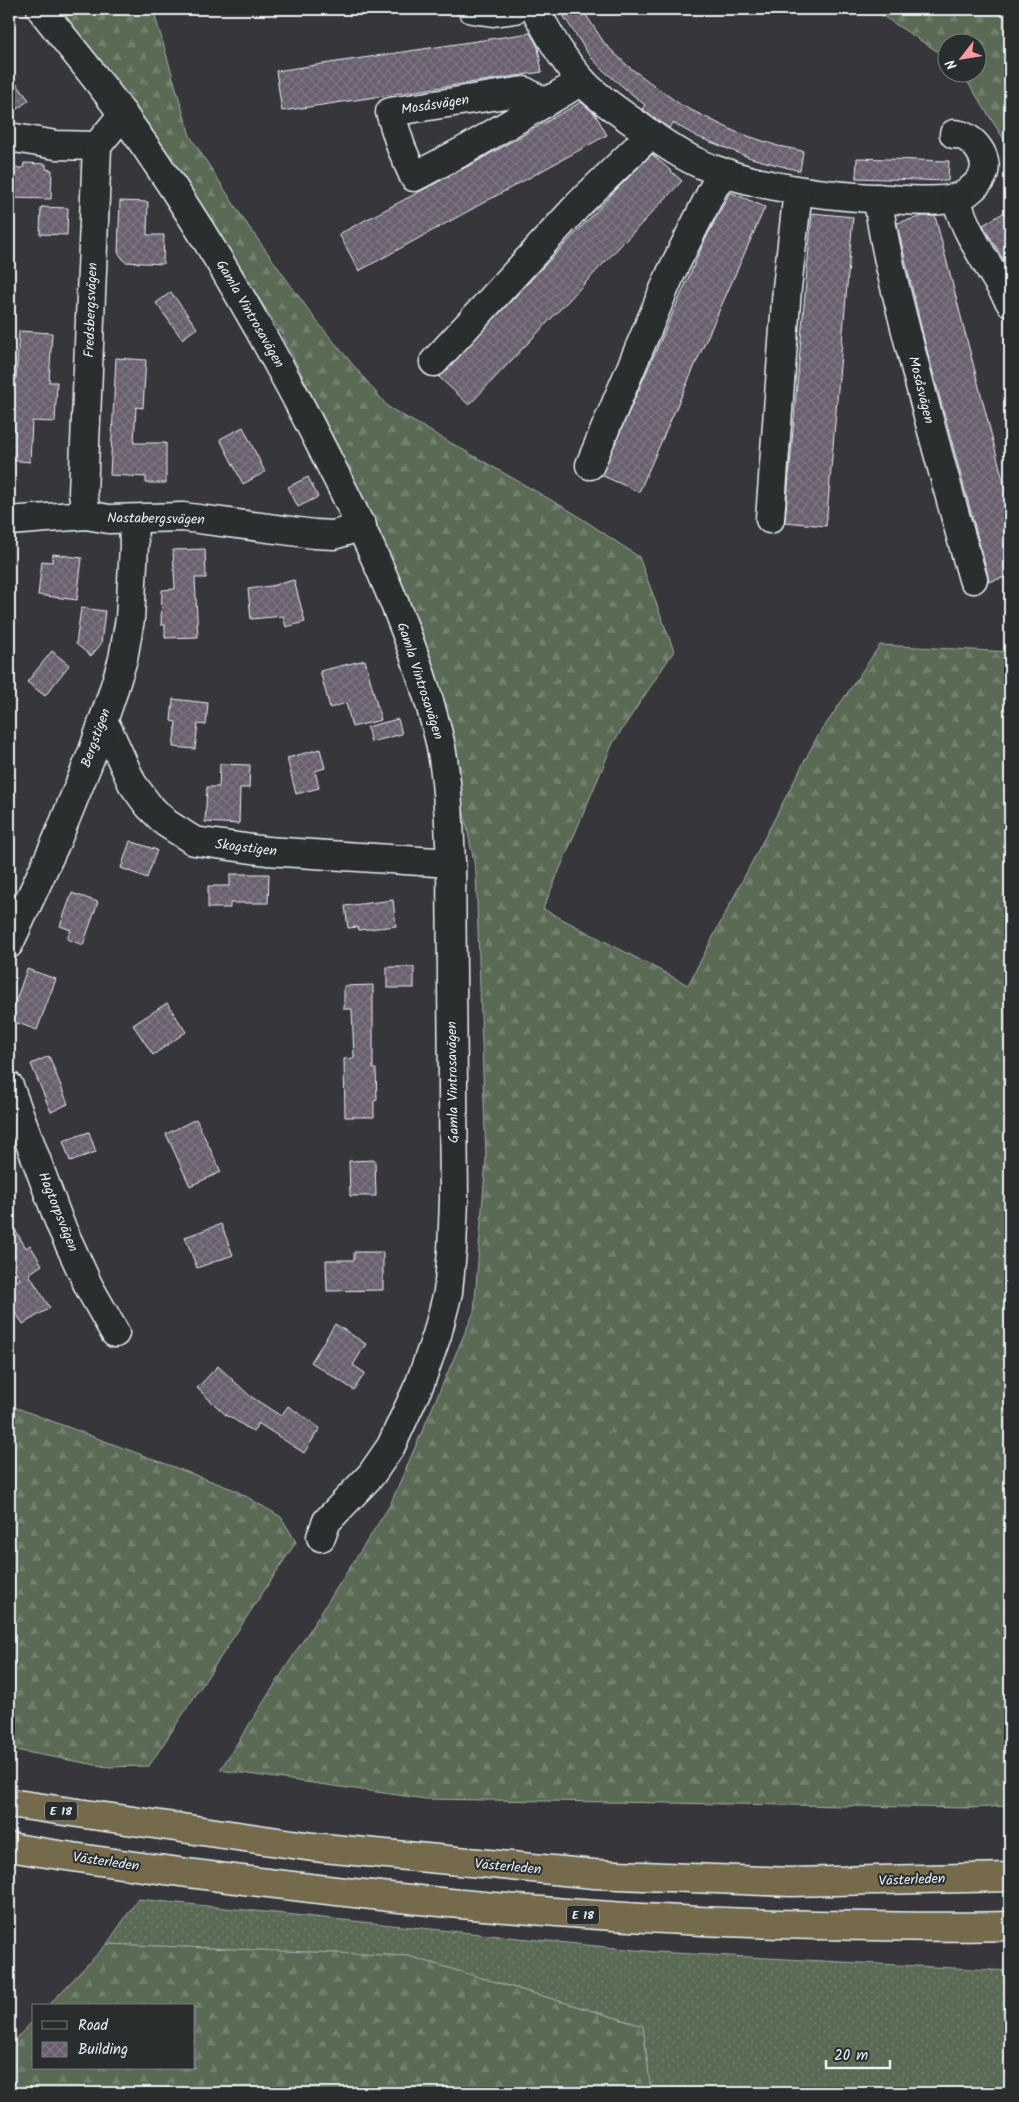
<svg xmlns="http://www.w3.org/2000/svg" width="1019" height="2102" viewBox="0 0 1019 2102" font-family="Kalam,sans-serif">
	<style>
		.grass { fill: url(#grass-dots); stroke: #a1aea6 }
		.forest { fill: url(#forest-firs); stroke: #a1aea6 }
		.building { fill: url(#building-cross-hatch); stroke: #e8f1f8 }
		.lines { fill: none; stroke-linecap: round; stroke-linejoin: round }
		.minor-casing { stroke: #e8f1f8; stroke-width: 31 }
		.highway-casing { stroke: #e8f1f8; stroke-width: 31 }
		.minor { stroke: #2a2d2e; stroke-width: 28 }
		.highway { stroke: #746b4b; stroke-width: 28 }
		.labels { text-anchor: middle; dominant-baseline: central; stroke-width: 4; stroke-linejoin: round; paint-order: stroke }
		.shield { fill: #2a2d2e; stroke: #afb6bb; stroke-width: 1 }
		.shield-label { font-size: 12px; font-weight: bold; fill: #e8f1f8 }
		.street-label { font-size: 14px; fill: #e8f1f8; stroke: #2a2d2e }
	</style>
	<defs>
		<pattern id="grass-dots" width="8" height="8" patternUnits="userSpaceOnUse" patternTransform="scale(1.25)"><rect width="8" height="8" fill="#5a6b55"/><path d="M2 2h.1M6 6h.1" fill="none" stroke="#72816e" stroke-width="1.8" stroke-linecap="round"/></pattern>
		<pattern id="forest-firs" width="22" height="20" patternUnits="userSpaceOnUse" patternTransform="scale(1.25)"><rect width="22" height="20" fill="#5a6b55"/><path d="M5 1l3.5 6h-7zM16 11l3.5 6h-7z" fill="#72816e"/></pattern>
		<pattern id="building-cross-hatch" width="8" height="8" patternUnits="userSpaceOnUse" patternTransform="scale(1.25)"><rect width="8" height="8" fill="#695e6e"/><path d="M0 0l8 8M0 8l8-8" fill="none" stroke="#7e7683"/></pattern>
	</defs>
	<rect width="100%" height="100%" fill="#37373b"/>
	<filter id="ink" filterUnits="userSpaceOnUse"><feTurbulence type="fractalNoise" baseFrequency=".02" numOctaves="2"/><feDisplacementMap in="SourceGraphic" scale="10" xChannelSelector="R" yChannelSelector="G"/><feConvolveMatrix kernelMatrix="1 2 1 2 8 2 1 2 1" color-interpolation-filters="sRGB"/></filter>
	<g filter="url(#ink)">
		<path class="grass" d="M 138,1899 L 655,1952 L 1010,1971 L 1010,2093 L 651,2093 L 643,2026 L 408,1956 L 107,1944 Z"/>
		<g class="forest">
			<path d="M 59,9 L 153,9 L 190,136 L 244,220 L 315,319 L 388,407 L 572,512 L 639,557 L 674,651 L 613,743 L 543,909 L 688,985 L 816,739 L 880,645 L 1010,652 L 1010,1806 L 970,1808 L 426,1799 L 220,1770 L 390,1505 L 474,1312 L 486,1159 L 476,872 L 446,725 L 407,597 L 351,476 L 282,334 L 162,148 Z"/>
			<path d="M 872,9 L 1010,9 L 1010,149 L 962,73 L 976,72 L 976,42 L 946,42 L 946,57 Z"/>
			<path d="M 9,1405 L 235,1490 L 281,1517 L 296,1542 L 149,1766 L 107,1767 L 9,1749 Z"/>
			<path d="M 107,1944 L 408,1956 L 643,2026 L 651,2093 L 9,2093 L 9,2046 L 34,2020 L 34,2068 L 194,2068 L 194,2006 L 48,2006 Z"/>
		</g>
		<g class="building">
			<path d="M 559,9 L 582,9 L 605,44 L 629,67 L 681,105 L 736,132 L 778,146 L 803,151 L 800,171 L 751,158 L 698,137 L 673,123 L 669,128 L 667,127 L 642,109 L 645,105 L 604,71 L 589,55 Z"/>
			<path d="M 530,33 L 538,47 L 542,72 L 282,111 L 276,71 Z"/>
			<path d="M 9,74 L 29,100 L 9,115 Z"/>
			<path d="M 581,102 L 595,114 L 607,135 L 359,271 L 339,234 L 474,163 Z"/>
			<path d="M 652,154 L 682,181 L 469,405 L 439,377 L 620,186 Z"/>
			<path d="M 857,158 L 949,161 L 948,181 L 856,178 Z"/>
			<path d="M 24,163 L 46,164 L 46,169 L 52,170 L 51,199 L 9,198 L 9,168 L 23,168 Z"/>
			<path d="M 730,192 L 765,207 L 639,492 L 601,475 L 705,240 Z"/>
			<path d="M 120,201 L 148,202 L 147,235 L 164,235 L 163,264 L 125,262 L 118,252 Z"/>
			<path d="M 41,207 L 68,208 L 67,235 L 40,234 Z"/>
			<path d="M 1010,209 L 1010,271 L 983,225 Z"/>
			<path d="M 812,213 L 853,217 L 826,526 L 785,522 Z"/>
			<path d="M 923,216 L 935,216 L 1010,507 L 1010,576 L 988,582 L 988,575 L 925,343 L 899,233 L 897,223 Z"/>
			<path d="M 171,292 L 197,328 L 182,339 L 156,303 Z"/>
			<path d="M 19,331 L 52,333 L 49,382 L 57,382 L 55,422 L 32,421 L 30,462 L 9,460 L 9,424 L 11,424 L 13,379 L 16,380 Z"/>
			<path d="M 116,358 L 146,360 L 143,408 L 136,407 L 134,443 L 166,443 L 166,483 L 146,483 L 146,477 L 110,475 Z"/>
			<path d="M 243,427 L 265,472 L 243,484 L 220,439 Z"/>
			<path d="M 308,477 L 318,497 L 298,507 L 288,487 Z"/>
			<path d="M 205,549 L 206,578 L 195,578 L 198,637 L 165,638 L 165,625 L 161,625 L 162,590 L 175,589 L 173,550 Z"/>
			<path d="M 53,554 L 82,558 L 77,600 L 38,595 L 42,561 L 52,562 Z"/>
			<path d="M 294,580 L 305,622 L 286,627 L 283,616 L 251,619 L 248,589 L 271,586 Z"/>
			<path d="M 81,608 L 105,611 L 101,644 L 91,656 L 76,644 Z"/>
			<path d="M 52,651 L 69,665 L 45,696 L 27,682 Z"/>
			<path d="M 365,660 L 381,720 L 352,727 L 346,703 L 330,708 L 320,671 Z"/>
			<path d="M 173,699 L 208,703 L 206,725 L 198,724 L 195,749 L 173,747 L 176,722 L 171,721 Z"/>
			<path d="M 398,719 L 402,734 L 371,742 L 367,727 Z"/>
			<path d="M 320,749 L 325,768 L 315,771 L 319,788 L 296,794 L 287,758 Z"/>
			<path d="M 220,764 L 250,765 L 249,788 L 240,788 L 239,824 L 205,822 L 207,787 L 219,787 Z"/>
			<path d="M 130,841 L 157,850 L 147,878 L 121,868 Z"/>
			<path d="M 230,874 L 269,874 L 268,903 L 230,903 L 230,908 L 208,908 L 208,886 L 230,886 Z"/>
			<path d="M 72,893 L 98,902 L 83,945 L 67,939 L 71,930 L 60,926 Z"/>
			<path d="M 393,900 L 396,926 L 359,930 L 358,927 L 348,928 L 345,906 Z"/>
			<rect x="387" y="967" width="27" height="21"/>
			<path d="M 27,969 L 56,979 L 37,1030 L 9,1020 Z"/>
			<path d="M 373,985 L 373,1069 L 376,1069 L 377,1100 L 374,1101 L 374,1117 L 345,1117 L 344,1059 L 354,1058 L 352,1009 L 344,1009 L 344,986 Z"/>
			<path d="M 167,1003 L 186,1032 L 153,1055 L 133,1025 Z"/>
			<path d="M 49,1056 L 68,1104 L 51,1112 L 31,1064 Z"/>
			<path d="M 196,1119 L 221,1172 L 190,1186 L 166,1134 Z"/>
			<path d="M 89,1132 L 96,1152 L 70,1161 L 63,1141 Z"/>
			<path d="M 375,1160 L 376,1196 L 350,1196 L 349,1161 Z"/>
			<path d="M 9,1220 L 26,1248 L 30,1245 L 42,1265 L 29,1274 L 50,1308 L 23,1324 L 9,1302 L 9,1286 L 20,1279 L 9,1262 Z"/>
			<path d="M 221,1224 L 233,1255 L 197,1268 L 185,1237 Z"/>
			<path d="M 354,1252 L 383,1252 L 383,1290 L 327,1291 L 326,1260 L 354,1260 Z"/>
			<path d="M 335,1324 L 366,1344 L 353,1365 L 365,1373 L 354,1390 L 311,1362 Z"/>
			<path d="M 218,1366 L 250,1396 L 281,1416 L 288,1406 L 320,1428 L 304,1453 L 258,1423 L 253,1432 L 229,1416 L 228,1417 L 197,1388 Z"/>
		</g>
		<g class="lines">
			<g class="minor-casing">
				<g id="minor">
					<path d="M 41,9 C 68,44 98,79 124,116 C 201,223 267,338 326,456 C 372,546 415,640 439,738 C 448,776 449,824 451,863 L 454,1200 L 452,1251 L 448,1292 L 437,1335 L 420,1383 L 391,1446 L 371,1475 L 327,1521 L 321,1537"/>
					<path d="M 472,9 L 493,12 L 515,9"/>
					<path d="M 535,9 C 549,35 562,59 582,81 C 595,96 613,107 629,119 C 655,137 681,157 710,168 C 767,189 828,196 888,199 C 908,200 954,205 969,191 C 974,187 979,183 982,177 C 992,159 972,134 954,134"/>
					<path d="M 545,103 L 524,91 L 390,112 L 401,147 L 414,177 L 467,149 L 582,81"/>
					<path d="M 9,137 L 56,145 L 97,146"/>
					<path d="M 878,198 C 884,249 898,298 910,347 C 930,425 951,502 973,579"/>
					<path d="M 956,198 C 966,235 991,269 1010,302"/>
					<path d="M 434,362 L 581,202 L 651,134"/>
					<path d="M 590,465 L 671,273 L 715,185 L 727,173"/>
					<path d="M 86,515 L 83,493 L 97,146 L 123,114"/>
					<path d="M 770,519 L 787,288 L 798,191"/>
					<path d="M 9,521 L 86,515 L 109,519 L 183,517 L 314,534 L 334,535 L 362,526"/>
					<path d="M 102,725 L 107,728 L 110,734 L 132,783 L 148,805 L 166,823 L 194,841 L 267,851 L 451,863"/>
					<path d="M 9,944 L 57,840 L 93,751 L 112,695 L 123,659 L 130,619 L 134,545 L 133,519"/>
					<path d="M 9,1086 L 60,1224 L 89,1287 L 115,1333"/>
				</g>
			</g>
			<g class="highway-casing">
				<g id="highway">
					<path d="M 9,1803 L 313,1847 L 594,1874 L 790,1882 L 1010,1877"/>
					<path d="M 9,1847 C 135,1868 262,1883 390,1897 C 532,1912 675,1922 818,1925 C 882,1926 946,1928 1010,1926"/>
				</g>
			</g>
			<use href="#minor" class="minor"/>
			<use href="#highway" class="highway"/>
		</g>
	</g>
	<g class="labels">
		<g class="shield">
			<rect x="45" y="1801.5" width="32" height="19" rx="4"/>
			<rect x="567" y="1905.5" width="32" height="19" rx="4"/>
		</g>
		<g class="shield-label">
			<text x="61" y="1811">E 18</text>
			<text x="583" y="1915">E 18</text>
		</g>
		<g class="street-label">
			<text transform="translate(435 105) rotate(-9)">Mosåsvägen</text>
			<text transform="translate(91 310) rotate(-88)">Fredsbergsvägen</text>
			<text transform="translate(250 314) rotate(60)">Gamla Vintrosavägen</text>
			<text transform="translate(921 390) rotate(76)">Mosåsvägen</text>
			<text transform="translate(156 519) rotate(1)">Nastabergsvägen</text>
			<text transform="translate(420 681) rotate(72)">Gamla Vintrosavägen</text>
			<text transform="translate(96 738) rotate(-70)">Bergstigen</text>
			<text transform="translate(246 848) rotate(7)">Skogstigen</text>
			<text transform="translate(453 1082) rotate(-91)">Gamla Vintrosavägen</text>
			<text transform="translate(58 1212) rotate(68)">Hagtorpsvägen</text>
			<text transform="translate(106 1862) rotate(8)">Västerleden</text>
			<text transform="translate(508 1867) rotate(5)">Västerleden</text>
			<text transform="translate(912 1880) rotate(-2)">Västerleden</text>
		</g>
	</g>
	<rect width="1019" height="2102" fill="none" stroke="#2a2d2e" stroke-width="30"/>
	<rect x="15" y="15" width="989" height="2072" fill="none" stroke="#e8f1f8" stroke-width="2" filter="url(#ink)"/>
	<rect x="32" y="2004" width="162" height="65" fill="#2a2d2e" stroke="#767b7f"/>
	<rect x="42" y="2021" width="25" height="8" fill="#2a2d2e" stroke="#767b7f"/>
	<text x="78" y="2030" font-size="15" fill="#e8f1f8">Road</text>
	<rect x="42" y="2042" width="25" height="15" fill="url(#building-cross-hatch)" stroke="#767b7f"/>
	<text x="78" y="2054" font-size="15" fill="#e8f1f8">Building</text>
	<g transform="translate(962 58) rotate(239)"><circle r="24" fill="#2a2d2e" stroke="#767b7f"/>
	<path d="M0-4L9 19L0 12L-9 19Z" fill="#ff9aa2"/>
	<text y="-8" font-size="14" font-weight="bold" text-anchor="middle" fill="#e8f1f8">N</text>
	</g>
	<path d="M826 2060v8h64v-8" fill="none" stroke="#e8f1f8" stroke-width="2.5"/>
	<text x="834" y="2060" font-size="15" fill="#e8f1f8" stroke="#2a2d2e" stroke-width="4" paint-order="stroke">20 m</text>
</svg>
